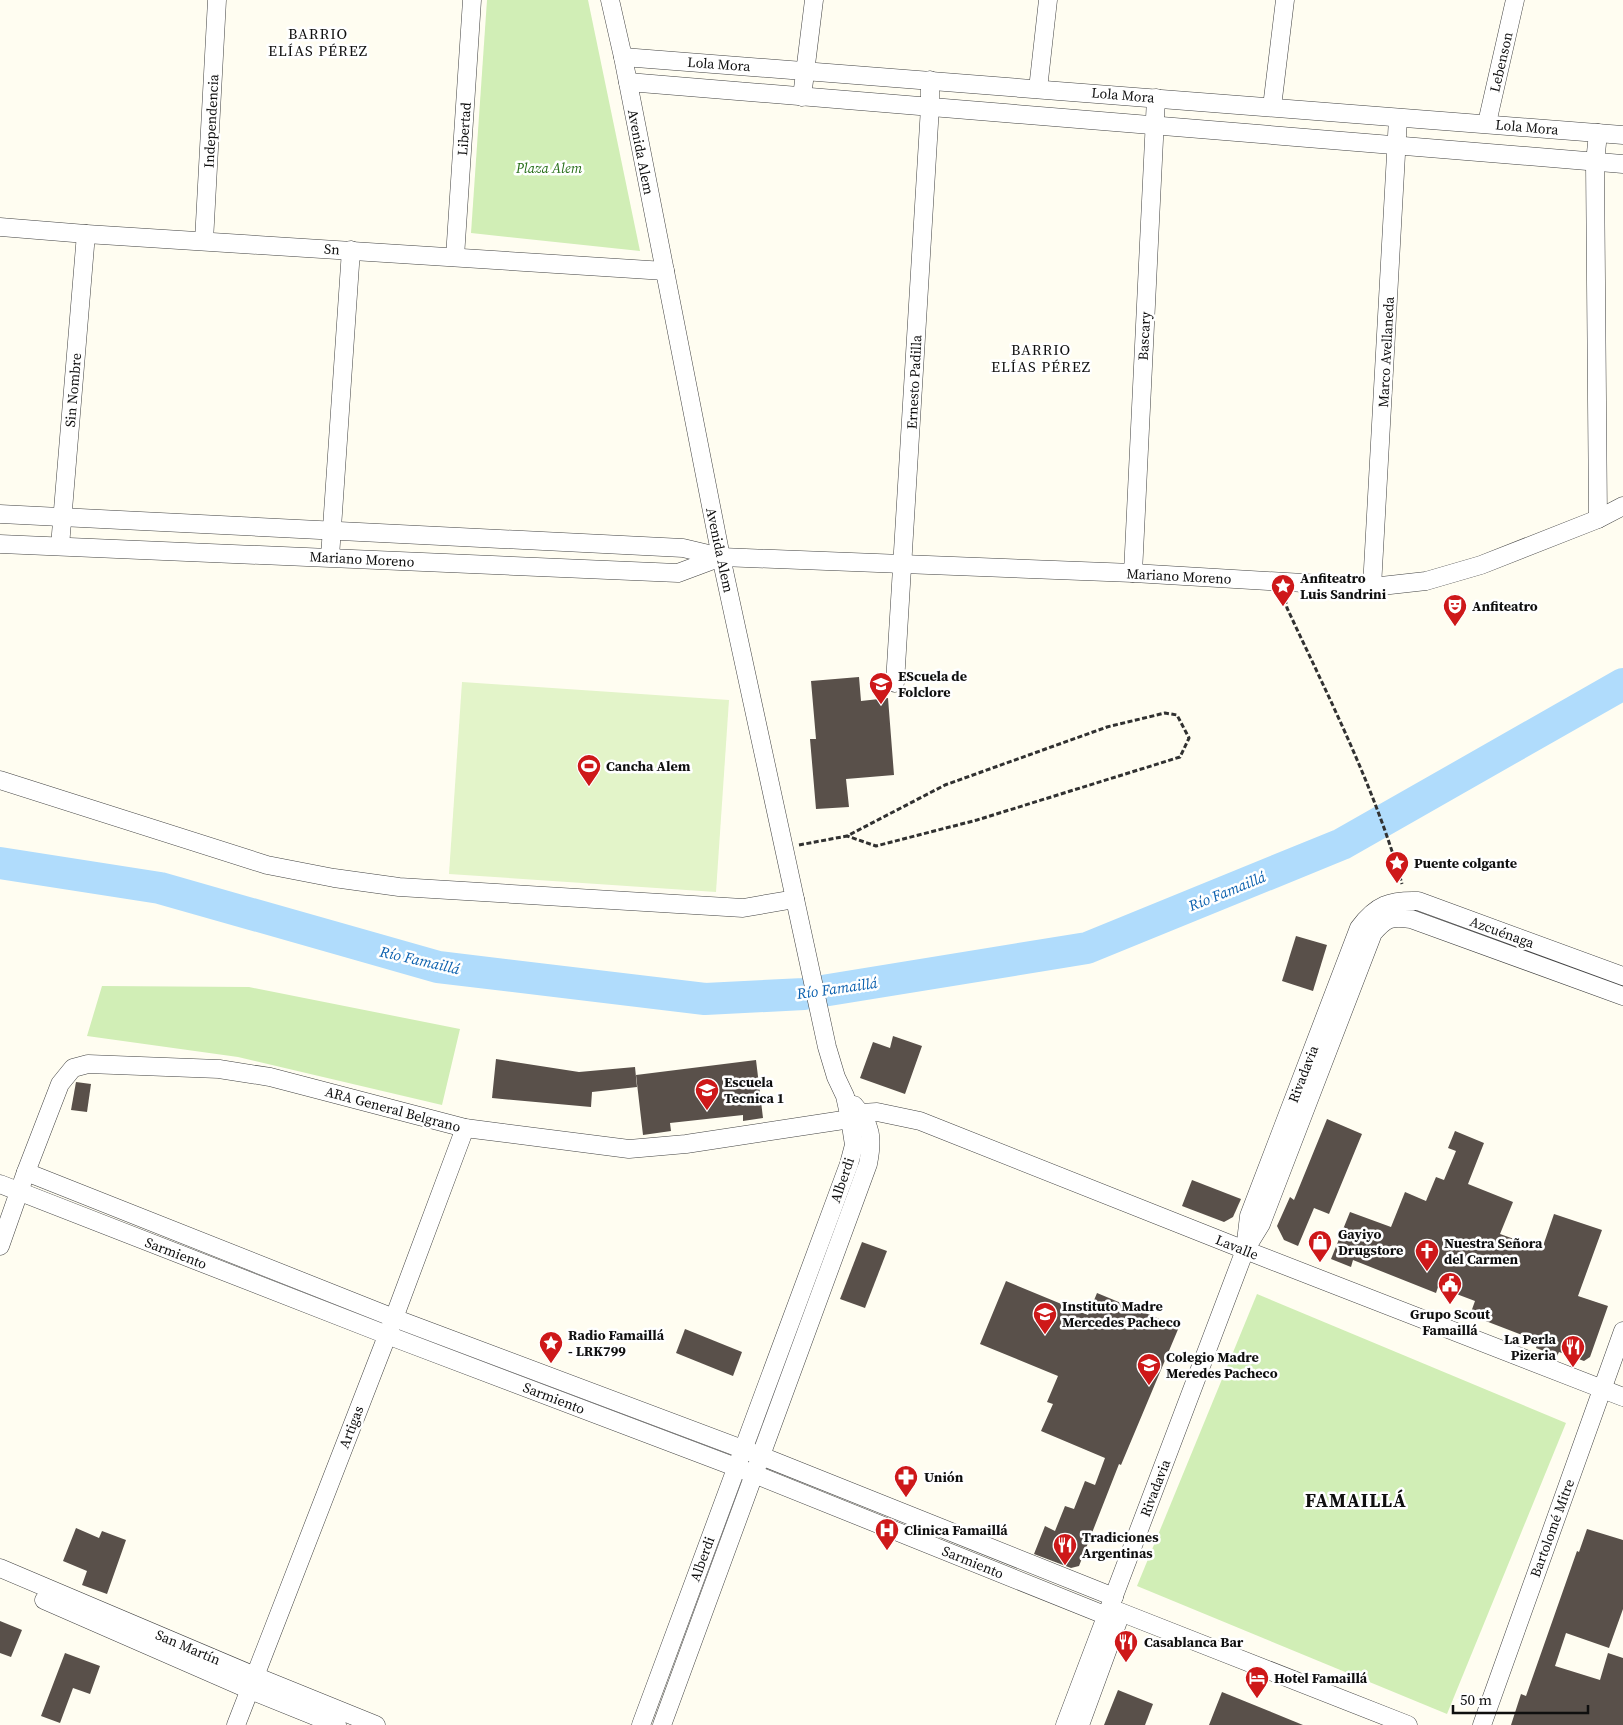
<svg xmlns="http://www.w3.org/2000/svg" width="1623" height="1725" viewBox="0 0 1623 1725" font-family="'Source Serif 4',serif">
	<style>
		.green { fill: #d1eeb6 }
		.pitch { fill: #e3f4c9 }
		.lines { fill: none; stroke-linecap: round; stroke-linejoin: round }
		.river { stroke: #b0dcfc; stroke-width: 32 }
		.building { fill: #59504a }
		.minor-casing { stroke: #424242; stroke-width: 19 }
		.path { stroke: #313131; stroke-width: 3; stroke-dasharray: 5 2.5; stroke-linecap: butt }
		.minor { stroke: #fff; stroke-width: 18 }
		.labels { text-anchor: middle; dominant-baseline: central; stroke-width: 5; stroke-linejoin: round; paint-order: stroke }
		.street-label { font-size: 14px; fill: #0f0f0f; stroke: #fff }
		.park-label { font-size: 14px; font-style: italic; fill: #266e18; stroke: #fff }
		.poi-label { font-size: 14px; font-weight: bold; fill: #0f0f0f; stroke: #fff; text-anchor: start }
		.neighbourhood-label { font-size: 15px; letter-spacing: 1px; fill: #0f0f0f; stroke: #fff }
		.water-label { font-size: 15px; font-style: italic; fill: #0b60ae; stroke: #fff }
		.district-label { font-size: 19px; font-weight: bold; letter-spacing: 1px; fill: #0f0f0f; stroke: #fff }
	</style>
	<rect width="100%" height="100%" fill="#fffdf1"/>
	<g class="green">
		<path d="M 487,0 L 588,0 L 640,251 L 471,233 Z"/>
		<path d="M 102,986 L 249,987 L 460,1029 L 442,1105 L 238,1057 L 87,1036 Z"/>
		<path d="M 1257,1294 L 1566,1423 L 1447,1714 L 1137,1586 Z"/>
	</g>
	<path class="pitch" d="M 462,682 L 729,700 L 716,892 L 449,874 Z"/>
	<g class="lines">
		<path class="river" d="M 0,863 L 160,888 L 438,967 L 705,999 L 804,994 L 1087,948 L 1342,844 L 1623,684"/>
	</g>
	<g class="building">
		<path d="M 859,677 L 861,701 L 888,698 L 894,775 L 846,779 L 849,807 L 816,809 L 810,739 L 816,739 L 811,681 Z"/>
		<path d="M 1296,936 L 1327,945 L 1313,991 L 1282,981 Z"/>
		<path d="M 893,1036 L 922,1046 L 905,1094 L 860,1078 L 873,1042 L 890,1048 Z"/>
		<path d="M 496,1059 L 579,1072 L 635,1067 L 637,1087 L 592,1092 L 591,1107 L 492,1098 Z"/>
		<path d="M 756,1060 L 763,1118 L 743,1121 L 743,1115 L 670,1123 L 671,1131 L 643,1135 L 636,1075 Z"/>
		<path d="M 76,1082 L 91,1084 L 87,1112 L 71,1110 Z"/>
		<path d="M 1327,1119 L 1362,1134 L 1329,1214 L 1314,1208 L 1298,1246 L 1284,1240 L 1277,1226 L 1290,1197 L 1294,1200 Z"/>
		<path d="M 1455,1131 L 1484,1143 L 1468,1184 L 1513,1202 L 1500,1234 L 1542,1249 L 1554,1214 L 1602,1230 L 1578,1296 L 1608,1306 L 1590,1357 L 1584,1361 L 1559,1352 L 1557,1356 L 1536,1348 L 1538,1341 L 1470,1315 L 1475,1301 L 1438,1287 L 1436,1293 L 1353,1260 L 1351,1267 L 1331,1259 L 1350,1212 L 1391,1227 L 1405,1192 L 1426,1201 L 1436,1177 L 1444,1180 L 1456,1151 L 1448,1148 Z"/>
		<path d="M 1192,1180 L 1241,1199 L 1233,1217 L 1224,1222 L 1182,1206 Z"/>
		<path d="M 862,1242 L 887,1251 L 865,1308 L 840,1299 Z"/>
		<path d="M 1006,1281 L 1088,1315 L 1097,1293 L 1179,1327 L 1121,1465 L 1119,1464 L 1079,1566 L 1071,1568 L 1034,1554 L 1045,1526 L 1055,1531 L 1065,1506 L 1074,1509 L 1085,1481 L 1095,1485 L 1105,1458 L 1041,1431 L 1053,1404 L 1047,1402 L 1058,1376 L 980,1344 Z"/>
		<path d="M 685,1329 L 742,1352 L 733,1376 L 676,1353 Z"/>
		<path d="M 76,1528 L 99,1538 L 102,1531 L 126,1540 L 107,1594 L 82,1585 L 87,1571 L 63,1561 Z"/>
		<path d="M 1587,1529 L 1623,1540 L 1623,1609 L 1609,1648 L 1566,1633 L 1555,1666 L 1600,1680 L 1608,1653 L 1623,1658 L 1623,1725 L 1511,1725 L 1521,1694 L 1526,1696 L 1577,1551 L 1579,1552 Z"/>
		<path d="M 0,1621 L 22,1630 L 11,1657 L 0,1653 Z"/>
		<path d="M 65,1653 L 100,1666 L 90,1694 L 73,1688 L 60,1723 L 41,1716 Z"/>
		<path d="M 1118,1690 L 1153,1704 L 1145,1725 L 1104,1725 Z"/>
		<path d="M 1222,1692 L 1303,1725 L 1209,1725 Z"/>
	</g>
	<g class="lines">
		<g class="minor-casing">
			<g id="minor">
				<path d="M 610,0 L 623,57 L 721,557 L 827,1047 L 836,1077 L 845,1096 L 850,1119 L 854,1145 L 849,1164 L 641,1725"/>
				<path d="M 623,57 L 1623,135"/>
				<path d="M 628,82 L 1623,164"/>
				<path d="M 1038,89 L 1048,0"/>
				<path d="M 802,97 L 814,0"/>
				<path d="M 1272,107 L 1285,0"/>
				<path d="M 1487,123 L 1515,0"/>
				<path d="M 1598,133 L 1595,163 L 1598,519"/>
				<path d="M 0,227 L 86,234 L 665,271"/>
				<path d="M 204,241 L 217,0"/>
				<path d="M 455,257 L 472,0"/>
				<path d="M 0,514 L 683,548 L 721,557 L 1133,573 L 1372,587 L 1426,581 L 1481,565 L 1598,519 L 1623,506"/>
				<path d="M 0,544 L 678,573 L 721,557"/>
				<path d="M 60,546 L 86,234"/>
				<path d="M 330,557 L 351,250"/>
				<path d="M 1133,573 L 1156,98"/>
				<path d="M 1372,587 L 1398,118"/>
				<path d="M 895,683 L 930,107 L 930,80"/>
				<path d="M 0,780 L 267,865 L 334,878 L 399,887 L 743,908 L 795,899"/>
				<path d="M 1623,976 L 1418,901 C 1390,900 1376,905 1359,928 L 1249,1216 L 1245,1250 L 1261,1224 L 1373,933 C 1386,918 1391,916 1411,919 L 1623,996"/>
				<path d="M 26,1172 L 394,1318 L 761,1456 L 1114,1597"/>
				<path d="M 0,1184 L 387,1335 L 754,1474 L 1107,1616"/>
				<path d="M 0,1246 L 26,1172 L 60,1084 L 73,1068 L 88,1064 L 219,1069 L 270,1077 L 465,1128 L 629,1149 L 686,1144 L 850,1119 L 861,1113 L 877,1112 L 920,1121 L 1245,1250 L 1623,1397"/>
				<path d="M 0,1568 L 255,1676 L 376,1725"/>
				<path d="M 44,1600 L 250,1690 L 337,1725"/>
				<path d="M 1110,1608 L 1408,1725"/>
				<path d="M 236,1725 L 394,1318 L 465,1128"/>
				<path d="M 662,1725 L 868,1164 C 873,1139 872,1125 854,1105"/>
				<path d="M 1065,1725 L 1245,1250"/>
				<path d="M 1080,1725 L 1121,1613"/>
				<path d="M 1482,1725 L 1623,1331"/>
			</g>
		</g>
		<g class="path">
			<path d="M 1285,599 L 1287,608 C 1329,698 1375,788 1402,884"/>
			<path d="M 799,845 L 847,836 L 945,785 L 1107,727 L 1165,713 L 1177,715 L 1189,738 L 1180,757 L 977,820 L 876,846 L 847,836"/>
		</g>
		<use href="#minor" class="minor"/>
	</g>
	<defs>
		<g id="sight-pin" transform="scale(1.25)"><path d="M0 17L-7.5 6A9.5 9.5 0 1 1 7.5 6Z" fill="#ce1819" stroke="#fff"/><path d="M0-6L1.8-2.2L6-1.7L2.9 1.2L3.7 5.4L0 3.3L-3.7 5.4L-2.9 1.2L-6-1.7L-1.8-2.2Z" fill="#fff"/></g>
		<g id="theatre-pin" transform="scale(1.25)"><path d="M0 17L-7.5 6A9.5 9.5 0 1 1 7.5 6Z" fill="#ce1819" stroke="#fff"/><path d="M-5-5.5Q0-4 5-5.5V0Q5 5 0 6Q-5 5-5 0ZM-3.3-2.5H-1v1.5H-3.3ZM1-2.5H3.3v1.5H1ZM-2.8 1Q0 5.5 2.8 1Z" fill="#fff"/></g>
		<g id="school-pin" transform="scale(1.25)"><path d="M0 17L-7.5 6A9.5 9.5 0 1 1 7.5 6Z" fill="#ce1819" stroke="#fff"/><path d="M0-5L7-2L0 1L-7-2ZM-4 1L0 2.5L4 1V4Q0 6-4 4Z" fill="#fff"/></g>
		<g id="stadium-pin" transform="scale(1.25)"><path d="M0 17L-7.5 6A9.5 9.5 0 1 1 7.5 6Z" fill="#ce1819" stroke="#fff"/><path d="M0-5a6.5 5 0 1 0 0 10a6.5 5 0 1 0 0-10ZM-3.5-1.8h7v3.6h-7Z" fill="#fff"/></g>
		<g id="shop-pin" transform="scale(1.25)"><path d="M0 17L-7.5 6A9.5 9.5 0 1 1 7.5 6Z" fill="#ce1819" stroke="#fff"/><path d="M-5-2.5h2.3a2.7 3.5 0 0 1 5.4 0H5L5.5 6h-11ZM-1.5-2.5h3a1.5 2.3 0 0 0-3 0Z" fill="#fff"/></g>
		<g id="church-pin" transform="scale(1.25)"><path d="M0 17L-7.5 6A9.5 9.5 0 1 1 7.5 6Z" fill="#ce1819" stroke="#fff"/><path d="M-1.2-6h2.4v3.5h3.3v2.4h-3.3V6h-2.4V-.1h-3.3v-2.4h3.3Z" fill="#fff"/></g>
		<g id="civic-pin" transform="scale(1.25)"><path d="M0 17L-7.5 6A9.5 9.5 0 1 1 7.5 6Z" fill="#ce1819" stroke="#fff"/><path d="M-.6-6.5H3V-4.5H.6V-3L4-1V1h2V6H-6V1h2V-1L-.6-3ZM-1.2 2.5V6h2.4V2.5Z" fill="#fff"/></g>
		<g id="restaurant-pin" transform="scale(1.25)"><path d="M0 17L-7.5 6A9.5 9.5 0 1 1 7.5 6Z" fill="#ce1819" stroke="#fff"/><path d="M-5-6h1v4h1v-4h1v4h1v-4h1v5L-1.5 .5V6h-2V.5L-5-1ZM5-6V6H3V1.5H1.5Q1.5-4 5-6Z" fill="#fff"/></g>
		<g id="pharmacy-pin" transform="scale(1.25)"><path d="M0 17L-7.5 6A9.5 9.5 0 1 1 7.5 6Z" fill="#ce1819" stroke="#fff"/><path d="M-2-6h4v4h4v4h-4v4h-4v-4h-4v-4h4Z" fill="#fff"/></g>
		<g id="hospital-pin" transform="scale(1.25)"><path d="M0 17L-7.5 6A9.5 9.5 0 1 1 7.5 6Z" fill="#ce1819" stroke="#fff"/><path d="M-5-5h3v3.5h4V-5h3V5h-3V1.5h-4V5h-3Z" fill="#fff"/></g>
		<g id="hotel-pin" transform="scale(1.25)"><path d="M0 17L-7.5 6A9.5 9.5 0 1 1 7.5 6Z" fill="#ce1819" stroke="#fff"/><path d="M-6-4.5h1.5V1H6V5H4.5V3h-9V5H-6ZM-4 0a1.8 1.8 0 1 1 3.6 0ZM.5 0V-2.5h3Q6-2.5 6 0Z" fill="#fff"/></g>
	</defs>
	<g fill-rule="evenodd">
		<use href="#sight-pin" x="1283" y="586"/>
		<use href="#theatre-pin" x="1455" y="606"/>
		<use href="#school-pin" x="881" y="684"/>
		<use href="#stadium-pin" x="589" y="766"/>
		<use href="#sight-pin" x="1397" y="863"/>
		<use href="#school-pin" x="707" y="1090"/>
		<use href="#shop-pin" x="1320" y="1242"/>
		<use href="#church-pin" x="1427" y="1251"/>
		<use href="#civic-pin" x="1450" y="1284"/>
		<use href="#school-pin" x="1045" y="1314"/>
		<use href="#sight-pin" x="551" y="1343"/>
		<use href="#restaurant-pin" x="1573" y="1347"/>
		<use href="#school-pin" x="1149" y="1365"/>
		<use href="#pharmacy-pin" x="906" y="1477"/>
		<use href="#hospital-pin" x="887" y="1530"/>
		<use href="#restaurant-pin" x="1065" y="1545"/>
		<use href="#restaurant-pin" x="1126" y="1642"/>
		<use href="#hotel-pin" x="1257" y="1678"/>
	</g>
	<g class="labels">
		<g class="street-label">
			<text transform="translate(1501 62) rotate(-77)">Lebenson</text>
			<text transform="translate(719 64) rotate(4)">Lola Mora</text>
			<text transform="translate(1123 95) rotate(5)">Lola Mora</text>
			<text transform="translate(211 121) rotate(-87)">Independencia</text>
			<text transform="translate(1527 127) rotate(5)">Lola Mora</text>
			<text transform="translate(464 129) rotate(-86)">Libertad</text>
			<text transform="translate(641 152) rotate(79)">Avenida Alem</text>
			<text transform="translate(332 249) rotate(4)">Sn</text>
			<text transform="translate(1144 336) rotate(-87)">Bascary</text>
			<text transform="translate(1386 352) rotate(-87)">Marco Avellaneda</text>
			<text transform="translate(914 382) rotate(-87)">Ernesto Padilla</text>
			<text transform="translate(73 390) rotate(-85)">Sin Nombre</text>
			<text transform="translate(720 550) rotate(78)">Avenida Alem</text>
			<text transform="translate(362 559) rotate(3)">Mariano Moreno</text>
			<text transform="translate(1179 576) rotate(3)">Mariano Moreno</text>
			<text transform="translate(1502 932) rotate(20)">Azcuénaga</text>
			<text transform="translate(1303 1074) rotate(-69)">Rivadavia</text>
			<text transform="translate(393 1109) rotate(15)">ARA General Belgrano</text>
			<text transform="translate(842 1180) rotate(-71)">Alberdi</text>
			<text transform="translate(1237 1247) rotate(22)">Lavalle</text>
			<text transform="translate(176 1253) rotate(21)">Sarmiento</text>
			<text transform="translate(554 1398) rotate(21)">Sarmiento</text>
			<text transform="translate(351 1427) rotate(-69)">Artigas</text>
			<text transform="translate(1155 1488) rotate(-69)">Rivadavia</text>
			<text transform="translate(1552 1528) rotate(-70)">Bartolomé Mitre</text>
			<text transform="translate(702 1559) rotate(-70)">Alberdi</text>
			<text transform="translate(973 1562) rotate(22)">Sarmiento</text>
			<text transform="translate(188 1647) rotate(23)">San Martín</text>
		</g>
		<g class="park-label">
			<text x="549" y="168">Plaza Alem</text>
		</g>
		<g class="poi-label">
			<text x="1300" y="578">Anfiteatro<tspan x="1300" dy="16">Luis Sandrini</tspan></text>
			<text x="1472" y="606">Anfiteatro</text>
			<text x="898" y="676">EScuela de<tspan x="898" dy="16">Folclore</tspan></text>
			<text x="606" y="766">Cancha Alem</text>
			<text x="1414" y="863">Puente colgante</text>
			<text x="724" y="1082">Escuela<tspan x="724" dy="16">Tecnica 1</tspan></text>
			<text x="1338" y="1234">Gayiyo<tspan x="1338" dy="16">Drugstore</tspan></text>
			<text x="1444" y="1243">Nuestra Señora<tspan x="1444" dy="16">del Carmen</tspan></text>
			<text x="1062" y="1306">Instituto Madre<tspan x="1062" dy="16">Mercedes Pacheco</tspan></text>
			<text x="1450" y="1314" text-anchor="middle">Grupo Scout<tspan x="1450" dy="16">Famaillá</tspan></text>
			<text x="568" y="1335">Radio Famaillá<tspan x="568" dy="16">- LRK799</tspan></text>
			<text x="1556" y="1339" text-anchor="end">La Perla<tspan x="1556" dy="16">Pizeria</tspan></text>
			<text x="1166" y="1357">Colegio Madre<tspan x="1166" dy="16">Meredes Pacheco</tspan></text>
			<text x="924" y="1477">Unión</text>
			<text x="904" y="1530">Clinica Famaillá</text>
			<text x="1082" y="1537">Tradiciones<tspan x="1082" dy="16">Argentinas</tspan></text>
			<text x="1144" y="1642">Casablanca Bar</text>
			<text x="1274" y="1678">Hotel Famaillá</text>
		</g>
		<g class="neighbourhood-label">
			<text x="318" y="33">BARRIO<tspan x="318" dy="17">ELÍAS PÉREZ</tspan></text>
			<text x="1041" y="349">BARRIO<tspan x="1041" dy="17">ELÍAS PÉREZ</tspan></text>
		</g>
		<g class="water-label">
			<text transform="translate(1227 891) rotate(-22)">Río Famaillá</text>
			<text transform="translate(420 960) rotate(13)">Río Famaillá</text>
			<text transform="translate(837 988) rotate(-8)">Río Famaillá</text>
		</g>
		<g class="district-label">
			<text x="1356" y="1500">FAMAILLÁ</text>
		</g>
	</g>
	<path d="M1453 1705v8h135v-8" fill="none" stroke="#0f0f0f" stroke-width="2.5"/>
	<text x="1460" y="1705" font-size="15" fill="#0f0f0f" stroke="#ffffff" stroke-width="4" paint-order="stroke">50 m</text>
</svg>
